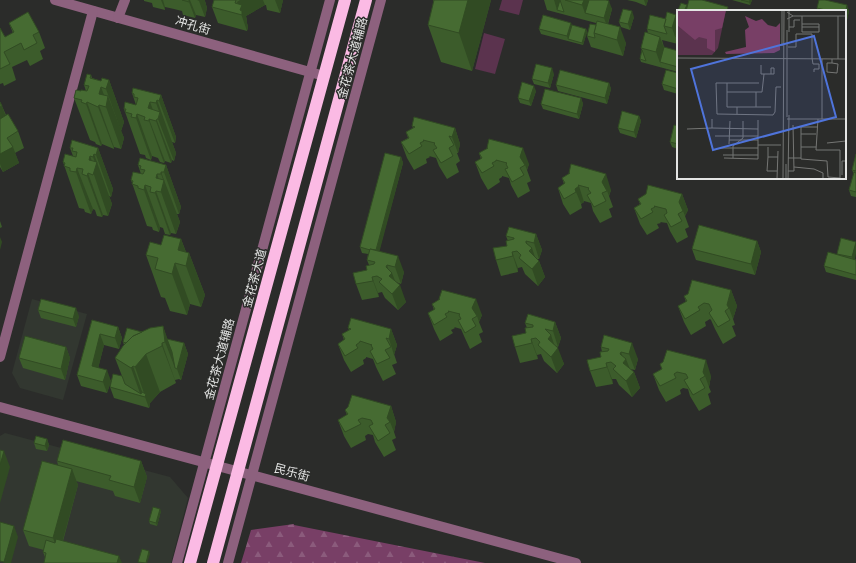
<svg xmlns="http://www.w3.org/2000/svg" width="856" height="563" viewBox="0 0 856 563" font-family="'PT Sans','Noto Sans SC',sans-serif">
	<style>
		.built { fill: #323730 }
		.green { fill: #5b334e }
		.forest { fill: url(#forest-firs) }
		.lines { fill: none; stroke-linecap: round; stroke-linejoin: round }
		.minor { stroke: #8d617e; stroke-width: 10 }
		.highway { stroke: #fbbae4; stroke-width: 12 }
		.wall { fill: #3c5c2b }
		.shaded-wall { fill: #314b23 }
		.building { fill: #466b32; stroke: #314b23 }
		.labels { text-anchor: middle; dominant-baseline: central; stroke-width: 3; stroke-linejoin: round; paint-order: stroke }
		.street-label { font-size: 12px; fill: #e4e5e4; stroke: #2b2c2a }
		.inset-road { fill: none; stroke: #757674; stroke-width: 1 }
		.view { fill: #4f74db; fill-opacity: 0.15; stroke: #4f74db; stroke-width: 2 }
		.inset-edge { fill: none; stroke: #e4e5e4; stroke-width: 2 }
	</style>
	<defs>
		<pattern id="forest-firs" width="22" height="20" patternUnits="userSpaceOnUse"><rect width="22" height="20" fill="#783f66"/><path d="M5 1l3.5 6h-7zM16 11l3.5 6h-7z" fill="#8b5b7c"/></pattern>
	</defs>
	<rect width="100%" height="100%" fill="#2b2c2a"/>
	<g class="built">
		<path d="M 32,299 L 87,314 L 63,400 L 20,388 L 12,373 Z"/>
		<path d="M 5,433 L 170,477 L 188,498 L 171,563 L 0,563 L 0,436 Z"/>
	</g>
	<g class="green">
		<path d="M 502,0 L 523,0 L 519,15 L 499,10 Z"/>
		<path d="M 484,33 L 505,39 L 495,74 L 475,69 Z"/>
	</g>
	<path class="forest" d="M 294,524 L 294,525 L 485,563 L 241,563 L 251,530 Z"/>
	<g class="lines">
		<g class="minor">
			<path d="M 55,0 L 324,76"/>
			<path d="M 118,18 L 125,0"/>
			<path d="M 0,357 L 93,11"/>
			<path d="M 0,407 L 576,563"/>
			<path d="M 177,563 L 330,0"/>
			<path d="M 228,563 L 381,0"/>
		</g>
		<g class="highway">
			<path d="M 190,563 L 345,0"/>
			<path d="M 213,563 L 366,0"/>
		</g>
	</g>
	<g class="wall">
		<path d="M 144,0 L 205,0 L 205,1 L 207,8 L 205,17 L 196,15 L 195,18 L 183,15 L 182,11 L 174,9 L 165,7 L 165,10 L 153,7 L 152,3 L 144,1 Z"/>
		<path d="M 214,0 L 283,0 L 280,13 L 267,10 L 266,5 L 265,5 L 246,16 L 247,21 L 247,23 L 248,27 L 247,31 L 218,23 L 212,7 Z"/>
		<path d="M 433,0 L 491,0 L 472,71 L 441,62 L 428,25 L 434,2 Z"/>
		<path d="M 544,0 L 606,0 L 612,9 L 608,24 L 626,43 L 623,56 L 591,47 L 587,36 L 596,25 L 596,23 L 547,10 Z"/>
		<path d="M 627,0 L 648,0 L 646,6 L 636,2 L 632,1 L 632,0 L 632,1 Z"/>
		<path d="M 732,0 L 752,0 L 750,5 Z"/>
		<path d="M 817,8 L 849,11 L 847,20 L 845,20 L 845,11 L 818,11 Z"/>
		<path d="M 634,17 L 630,30 L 621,27 L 619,22 Z"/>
		<path d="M 666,19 L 678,21 L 678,44 L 662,40 L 664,47 L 678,51 L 678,72 L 641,62 L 640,59 L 642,50 L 641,48 L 648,33 L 647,29 Z"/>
		<path d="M 9,23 L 39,32 L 45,48 L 40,51 L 43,59 L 30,66 L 27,60 L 12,67 L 16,80 L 4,86 L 3,83 L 0,84 L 0,28 L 5,37 L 13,33 Z"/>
		<path d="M 572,25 L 586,29 L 587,32 L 583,45 L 541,34 L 539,29 Z"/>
		<path d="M 678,73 L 678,94 L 664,90 L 662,84 Z"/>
		<path d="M 554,74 L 550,88 L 534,84 L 532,79 Z"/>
		<path d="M 91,75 L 92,78 L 101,81 L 109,80 L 124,122 L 121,131 L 124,138 L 121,149 L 114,147 L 114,149 L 102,144 L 101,146 L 96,144 L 95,142 L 90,140 L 74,98 L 81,91 L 86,91 L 84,85 Z"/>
		<path d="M 609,83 L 611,89 L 607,104 L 558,91 L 556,85 Z"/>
		<path d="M 536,91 L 531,106 L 520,103 L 518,98 Z"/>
		<path d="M 132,93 L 161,95 L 176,137 L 175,143 L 172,142 L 176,153 L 174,161 L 172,160 L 171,163 L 165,161 L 164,163 L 160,162 L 158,158 L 152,156 L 151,160 L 146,158 L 145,155 L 140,154 L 124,109 L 136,105 Z"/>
		<path d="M 581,98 L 583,104 L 579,119 L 543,109 L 541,104 Z"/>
		<path d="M 0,102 L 2,106 L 6,115 L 18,131 L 24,148 L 15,153 L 19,163 L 3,172 L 0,167 Z"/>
		<path d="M 639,116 L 641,121 L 636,138 L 620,133 L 618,128 Z"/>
		<path d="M 412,126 L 455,128 L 460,144 L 458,153 L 457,153 L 460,161 L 456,164 L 459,172 L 447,179 L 439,166 L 436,158 L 429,156 L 430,157 L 426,159 L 427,163 L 414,170 L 407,158 L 401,142 L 408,138 L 406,132 L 413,128 Z"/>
		<path d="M 678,126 L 678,149 L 672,147 L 670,142 Z"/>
		<path d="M 70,148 L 98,148 L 113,189 L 111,197 L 109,196 L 112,204 L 108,216 L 103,215 L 102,217 L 97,216 L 95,210 L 93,209 L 91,214 L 85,212 L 84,209 L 79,208 L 63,162 L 73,156 Z"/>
		<path d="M 487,148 L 529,164 L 527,170 L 531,181 L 527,183 L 530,191 L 518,198 L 511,185 L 509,178 L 502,176 L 502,177 L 499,179 L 500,182 L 488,190 L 481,178 L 475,162 L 481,159 L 479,153 L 487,149 Z"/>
		<path d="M 856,154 L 856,197 L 851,196 L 849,190 L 854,174 L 852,170 Z"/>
		<path d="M 401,157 L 403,163 L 379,251 L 404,272 L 401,284 L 396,282 L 406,302 L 398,310 L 385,298 L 382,292 L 378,293 L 379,297 L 362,300 L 356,284 L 367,270 L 369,265 L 367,260 L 368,254 L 362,253 L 360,247 Z"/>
		<path d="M 138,165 L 166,165 L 181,207 L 179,214 L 177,214 L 180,222 L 176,234 L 171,233 L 170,235 L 165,234 L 163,228 L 160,227 L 159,232 L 153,230 L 152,227 L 147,226 L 131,180 L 141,174 Z"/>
		<path d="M 569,173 L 611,190 L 609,196 L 613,207 L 609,209 L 612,217 L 600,223 L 593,211 L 591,203 L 584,201 L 584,202 L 581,204 L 582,208 L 570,215 L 563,204 L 558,188 L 564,184 L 562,178 L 569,174 Z"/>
		<path d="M 682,194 L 688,210 L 685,216 L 689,227 L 685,229 L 688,237 L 677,243 L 670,231 L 667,223 L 660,222 L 661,223 L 657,224 L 659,228 L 647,235 L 640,224 L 634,208 L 640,204 L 638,199 Z"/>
		<path d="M 0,221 L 2,227 L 0,228 Z"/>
		<path d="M 536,234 L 542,250 L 539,259 L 537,259 L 539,261 L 545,277 L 538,286 L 525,274 L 522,267 L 518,268 L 518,272 L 501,276 L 496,260 L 507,246 L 508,241 L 506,236 Z"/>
		<path d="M 841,238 L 855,259 L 856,260 L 856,280 L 826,272 L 824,266 L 838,255 L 837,254 Z"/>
		<path d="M 181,239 L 186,252 L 189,253 L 205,295 L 201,307 L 190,304 L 187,315 L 170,311 L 165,298 L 161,297 L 146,255 L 161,245 Z"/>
		<path d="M 757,241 L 761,252 L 755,275 L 696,260 L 692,249 Z"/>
		<path d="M 731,290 L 737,306 L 733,319 L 735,325 L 732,326 L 736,336 L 723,344 L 715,329 L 711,320 L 710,319 L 705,322 L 706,326 L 691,335 L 684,322 L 678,306 L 686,302 L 684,296 Z"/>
		<path d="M 439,299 L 482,315 L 479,322 L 483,332 L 479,334 L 482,342 L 470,349 L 464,336 L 461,329 L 454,327 L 455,328 L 451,330 L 453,333 L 440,341 L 434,329 L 428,313 L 434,310 L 432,304 L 439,300 Z"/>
		<path d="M 38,310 L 79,316 L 76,327 L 41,318 Z"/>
		<path d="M 92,320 L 118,327 L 122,338 L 119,349 L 104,345 L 98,368 L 111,381 L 107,393 L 81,386 L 77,375 Z"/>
		<path d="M 555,322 L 561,338 L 558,347 L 556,346 L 564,364 L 557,373 L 544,361 L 541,354 L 537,355 L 538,359 L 520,363 L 515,347 L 526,333 L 527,328 L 525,323 Z"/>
		<path d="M 163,326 L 167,339 L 184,343 L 188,354 L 181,380 L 179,379 L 175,380 L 176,383 L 160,392 L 150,403 L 150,405 L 149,408 L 114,398 L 110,387 L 122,376 L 115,358 L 124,345 L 123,342 Z"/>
		<path d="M 348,328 L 391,329 L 397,345 L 394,355 L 394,354 L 397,363 L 392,365 L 396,374 L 383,381 L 376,367 L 373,359 L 366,357 L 366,358 L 363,360 L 364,364 L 351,372 L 344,360 L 338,344 L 344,340 L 342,334 L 349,330 Z"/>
		<path d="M 604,335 L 638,359 L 635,370 L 630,369 L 634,372 L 640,388 L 632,397 L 619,385 L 616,379 L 612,379 L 613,384 L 596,387 L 590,371 L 601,357 L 602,352 L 601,347 Z"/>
		<path d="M 66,347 L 70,358 L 65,380 L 23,368 L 19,358 Z"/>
		<path d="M 660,364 L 711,376 L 709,387 L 711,392 L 708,394 L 711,404 L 699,411 L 690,396 L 688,389 L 683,388 L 680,390 L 681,394 L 666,402 L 659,390 L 653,374 L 662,369 Z"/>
		<path d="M 391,406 L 396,422 L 394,432 L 396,438 L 392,440 L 396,450 L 384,457 L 375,442 L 373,435 L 368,434 L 365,436 L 366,440 L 351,448 L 344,436 L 338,420 L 347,415 L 345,410 L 348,407 Z"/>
		<path d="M 47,439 L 49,445 L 47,451 L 36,449 L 34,443 Z"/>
		<path d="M 57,461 L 141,461 L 147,477 L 140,503 L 115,496 L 113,491 L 76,481 L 78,485 L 63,541 L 45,557 L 43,552 L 44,550 L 29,546 L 23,530 L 58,465 Z"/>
		<path d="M 161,511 L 157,526 L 150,524 L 149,521 Z"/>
	</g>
	<g class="shaded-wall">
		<path d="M 161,0 L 163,0 L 165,7 L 165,10 Z"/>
		<path d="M 189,0 L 190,0 L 196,15 L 195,18 L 189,2 Z"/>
		<path d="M 197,0 L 205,0 L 205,1 L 207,8 L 205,17 L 199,1 Z"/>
		<path d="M 240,0 L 263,0 L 265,5 L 246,16 L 247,21 L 247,23 L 248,27 L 247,31 L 237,2 Z"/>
		<path d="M 275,0 L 283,0 L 280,13 Z"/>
		<path d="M 468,0 L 491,0 L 472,71 L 459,33 Z"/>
		<path d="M 554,0 L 560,0 L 561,3 L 557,10 Z"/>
		<path d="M 584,0 L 591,0 L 585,13 L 582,5 Z"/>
		<path d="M 644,0 L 648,0 L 646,6 Z"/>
		<path d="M 750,0 L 752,0 L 750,5 L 749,2 Z"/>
		<path d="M 609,1 L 612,9 L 607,26 L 604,18 Z"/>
		<path d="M 687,5 L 688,8 L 686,11 L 684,11 Z"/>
		<path d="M 847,5 L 849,11 L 847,20 L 845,14 Z"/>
		<path d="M 632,11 L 634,17 L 630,30 L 628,24 Z"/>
		<path d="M 676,15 L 678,21 L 678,37 L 675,36 L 672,28 Z"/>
		<path d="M 571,23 L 573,28 L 568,39 L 567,36 Z"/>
		<path d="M 620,27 L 626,43 L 623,56 L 617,40 Z"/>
		<path d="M 586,29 L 587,32 L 583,45 L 582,43 Z"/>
		<path d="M 660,37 L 666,53 L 660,62 L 662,68 L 656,52 Z"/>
		<path d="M 552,68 L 554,74 L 550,88 L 548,83 Z"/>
		<path d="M 109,80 L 124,122 L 121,131 L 106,89 Z"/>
		<path d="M 609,83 L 611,89 L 607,104 L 605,98 Z"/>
		<path d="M 534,86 L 536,91 L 531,106 L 529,101 Z"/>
		<path d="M 101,87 L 107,103 L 108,96 L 124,138 L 121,149 L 106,107 L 99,94 Z"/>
		<path d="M 161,95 L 176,137 L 175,143 L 159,101 Z"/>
		<path d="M 581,98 L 583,104 L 579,119 L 577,114 Z"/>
		<path d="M 157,100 L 176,153 L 174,161 L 158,119 L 160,114 L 156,103 Z"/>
		<path d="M 87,102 L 102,144 L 101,146 L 86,104 Z"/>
		<path d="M 150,102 L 172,160 L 171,163 L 156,121 L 148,108 Z"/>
		<path d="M 99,105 L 114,147 L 114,149 L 98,107 Z"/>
		<path d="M 2,106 L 8,122 L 0,127 L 0,107 Z"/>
		<path d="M 137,114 L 152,156 L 151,160 L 136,118 Z"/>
		<path d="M 639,116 L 641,121 L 636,138 L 634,132 Z"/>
		<path d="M 149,119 L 165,161 L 164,163 L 149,121 Z"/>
		<path d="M 455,128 L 460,144 L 458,153 L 452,137 Z"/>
		<path d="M 13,147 L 19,163 L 3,172 L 0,164 L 0,154 Z"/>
		<path d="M 98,148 L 113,189 L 111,197 L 96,155 Z"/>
		<path d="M 523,148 L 529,164 L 527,170 L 525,165 L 520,157 Z"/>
		<path d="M 94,154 L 112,204 L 108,216 L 89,160 L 90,156 L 95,169 L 96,165 L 93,157 Z"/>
		<path d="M 401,157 L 403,163 L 378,257 L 376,251 Z"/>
		<path d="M 166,165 L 181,207 L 179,214 L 164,172 Z"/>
		<path d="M 77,168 L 93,209 L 91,214 L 76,172 Z"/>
		<path d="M 161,172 L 180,222 L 176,234 L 156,178 L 157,174 L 162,187 L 164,182 L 161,174 Z"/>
		<path d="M 88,173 L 103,215 L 102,217 L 87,176 Z"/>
		<path d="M 606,174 L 611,190 L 609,196 L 607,191 L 602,182 Z"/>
		<path d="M 145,185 L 160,227 L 159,232 L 144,190 Z"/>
		<path d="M 579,186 L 584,202 L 581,204 L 576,192 L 575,189 Z"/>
		<path d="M 156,191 L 171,233 L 170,235 L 155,193 Z"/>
		<path d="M 682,194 L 688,210 L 685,216 L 683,211 L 679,202 Z"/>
		<path d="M 536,234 L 542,250 L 539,259 L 534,243 Z"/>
		<path d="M 0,237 L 2,242 L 0,250 Z"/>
		<path d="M 181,239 L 188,258 L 189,253 L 205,295 L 201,307 L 186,266 L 178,250 Z"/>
		<path d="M 526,241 L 530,251 L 532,248 L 537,263 L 539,261 L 545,277 L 538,286 L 532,269 L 526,243 Z"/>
		<path d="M 757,241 L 761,252 L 755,275 L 751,264 Z"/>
		<path d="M 856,242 L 856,254 L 854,263 L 852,257 Z"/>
		<path d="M 512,252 L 518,268 L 518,272 L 513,256 Z"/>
		<path d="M 398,256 L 404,272 L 401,284 L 395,267 Z"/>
		<path d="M 175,263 L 190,304 L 187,315 L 172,274 Z"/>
		<path d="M 387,265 L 390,275 L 392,273 L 398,288 L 400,285 L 406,302 L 398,310 L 392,294 L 386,267 Z"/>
		<path d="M 372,277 L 378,293 L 379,297 L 373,281 Z"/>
		<path d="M 731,290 L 737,306 L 733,319 L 729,308 L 727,305 Z"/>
		<path d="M 476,299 L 482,315 L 479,322 L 477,316 L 472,308 Z"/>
		<path d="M 76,308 L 79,316 L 76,327 L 73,319 Z"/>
		<path d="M 555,322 L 561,338 L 558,347 L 553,331 Z"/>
		<path d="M 163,326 L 176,363 L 175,368 L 165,342 Z"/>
		<path d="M 118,327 L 122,338 L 119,349 L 115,338 Z"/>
		<path d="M 391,329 L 397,345 L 394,355 L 389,339 Z"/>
		<path d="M 100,334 L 104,345 L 96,377 L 92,366 Z"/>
		<path d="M 551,335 L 556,350 L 558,348 L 564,364 L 557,373 L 551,357 L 548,339 Z"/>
		<path d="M 531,339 L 537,355 L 538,359 L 532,343 Z"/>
		<path d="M 162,343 L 175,380 L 176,383 L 162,346 Z"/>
		<path d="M 184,343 L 188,354 L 181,380 L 177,369 Z"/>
		<path d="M 632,343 L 638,359 L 635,370 L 629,354 Z"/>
		<path d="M 66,347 L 70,358 L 65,380 L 61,369 Z"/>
		<path d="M 621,352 L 624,362 L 626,359 L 632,374 L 634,372 L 640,388 L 632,397 L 626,381 L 620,354 Z"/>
		<path d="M 146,354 L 160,392 L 150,403 L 150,405 L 149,408 L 145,397 L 145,396 L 135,367 Z"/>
		<path d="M 706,360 L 711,376 L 709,387 L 705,376 L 703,372 Z"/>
		<path d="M 606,363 L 612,379 L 613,384 L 607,367 Z"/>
		<path d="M 133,366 L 144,397 L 141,396 L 131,368 Z"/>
		<path d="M 107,370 L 111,381 L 107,393 L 103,382 Z"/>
		<path d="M 391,406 L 396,422 L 394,432 L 390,422 L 387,418 Z"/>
		<path d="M 47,439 L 49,445 L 47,451 L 45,446 Z"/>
		<path d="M 4,451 L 10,467 L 0,503 L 0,465 Z"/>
		<path d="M 141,461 L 147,477 L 140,503 L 134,487 Z"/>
		<path d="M 72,469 L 78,485 L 59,554 L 53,538 Z"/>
		<path d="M 160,509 L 161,511 L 157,526 L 156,523 Z"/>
		<path d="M 14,526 L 18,537 L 11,563 L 4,563 Z"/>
		<path d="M 149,551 L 150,554 L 147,563 L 146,563 Z"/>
		<path d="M 119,556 L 122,563 L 117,563 Z"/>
	</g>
	<g class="building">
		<path d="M 182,0 L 189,0 L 189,2 Z"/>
		<path d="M 214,0 L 236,0 L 235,3 L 242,5 L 240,10 L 242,11 L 242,15 L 212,7 Z"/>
		<path d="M 434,0 L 468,0 L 459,33 L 428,25 Z"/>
		<path d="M 560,0 L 564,12 L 557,10 Z"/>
		<path d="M 565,0 L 584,0 L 582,5 Z"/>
		<path d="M 589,0 L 606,0 L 609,1 L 604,18 L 585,13 Z"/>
		<path d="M 689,0 L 702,0 L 728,7 L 727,11 L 686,11 Z"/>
		<path d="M 741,0 L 750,0 L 749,2 Z"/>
		<path d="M 819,0 L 825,0 L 847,5 L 845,14 L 845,11 L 830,11 L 817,8 Z"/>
		<path d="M 681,3 L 687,5 L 684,11 L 678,11 L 678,14 L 677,13 Z"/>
		<path d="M 623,9 L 632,11 L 628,24 L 619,22 Z"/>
		<path d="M 28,12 L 39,32 L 33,35 L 37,43 L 24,50 L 21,43 L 4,52 L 10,64 L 0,69 L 0,28 L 5,37 L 14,32 L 9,23 Z"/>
		<path d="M 667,12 L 676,15 L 672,28 L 664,26 Z"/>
		<path d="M 543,15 L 571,23 L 567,36 L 539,29 Z"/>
		<path d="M 650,15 L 666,19 L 664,26 L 667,34 L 647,29 Z"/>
		<path d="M 597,21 L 620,27 L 617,40 L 594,33 Z"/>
		<path d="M 590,24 L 596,25 L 594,33 L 595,38 L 587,36 Z"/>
		<path d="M 572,25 L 586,29 L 582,43 L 568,39 Z"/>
		<path d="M 678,25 L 678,37 L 675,36 Z"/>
		<path d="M 645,32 L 660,37 L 656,52 L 641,48 Z"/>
		<path d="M 664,47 L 678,51 L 678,67 L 660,62 Z"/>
		<path d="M 642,50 L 646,61 L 640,59 Z"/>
		<path d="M 536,64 L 552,68 L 548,83 L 532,79 Z"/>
		<path d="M 560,70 L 609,83 L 605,98 L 556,85 Z"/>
		<path d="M 666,70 L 678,73 L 678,89 L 662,84 Z"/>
		<path d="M 87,74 L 91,75 L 90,78 L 101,81 L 102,78 L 109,80 L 106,89 L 101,87 L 99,94 L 108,96 L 106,107 L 99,105 L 98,107 L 87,102 L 86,104 L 81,102 L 82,100 L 74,98 L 76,90 L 81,91 L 81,90 L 87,91 L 89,86 L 84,85 Z"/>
		<path d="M 522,82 L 534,86 L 529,101 L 518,98 Z"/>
		<path d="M 133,88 L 161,95 L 159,101 L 157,100 L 156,103 L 150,102 L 148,108 L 160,112 L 158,119 L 157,119 L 156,121 L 149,119 L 149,121 L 144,120 L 145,117 L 137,114 L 136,118 L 131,117 L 132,114 L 125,112 L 126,109 L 124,109 L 125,102 L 136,105 L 138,98 L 134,97 L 134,94 L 132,93 Z"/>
		<path d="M 545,89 L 581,98 L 577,114 L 541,104 Z"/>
		<path d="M 0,102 L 2,106 L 0,107 Z"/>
		<path d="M 622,111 L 639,116 L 634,132 L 618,128 Z"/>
		<path d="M 8,114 L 18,131 L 7,138 L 13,147 L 0,154 L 0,119 Z"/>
		<path d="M 414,117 L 455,128 L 452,137 L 449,136 L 454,145 L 449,148 L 453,156 L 441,163 L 433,150 L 437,148 L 434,144 L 435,143 L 423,140 L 424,141 L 420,143 L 422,146 L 409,154 L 401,142 L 409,138 L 406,132 L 415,127 L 412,126 Z"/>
		<path d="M 674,125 L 678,126 L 678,144 L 670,142 Z"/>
		<path d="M 489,139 L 523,148 L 520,157 L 525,165 L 520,168 L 524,175 L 512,182 L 505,169 L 508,168 L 506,164 L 507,163 L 496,160 L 496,161 L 492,163 L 494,166 L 482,173 L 475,162 L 482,158 L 479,153 L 488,148 L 487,148 Z"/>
		<path d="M 72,140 L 98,148 L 96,155 L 94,154 L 93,157 L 90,156 L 89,160 L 97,162 L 93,175 L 88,173 L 87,176 L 82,174 L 83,169 L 77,168 L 76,172 L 70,171 L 70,168 L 64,166 L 65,163 L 63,162 L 65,154 L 76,157 L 77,152 L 72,151 L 73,148 L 70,148 Z"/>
		<path d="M 385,153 L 401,157 L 376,250 L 370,249 L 370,250 L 360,247 Z"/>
		<path d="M 856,154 L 856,171 L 852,170 Z"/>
		<path d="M 140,158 L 166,165 L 164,172 L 161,172 L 161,174 L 157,174 L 156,178 L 164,180 L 161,192 L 156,191 L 155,193 L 150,192 L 151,187 L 145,185 L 144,190 L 138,188 L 138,186 L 132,184 L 133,181 L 131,180 L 133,172 L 143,174 L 145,170 L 140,169 L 141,166 L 138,165 Z"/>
		<path d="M 571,164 L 606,174 L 602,182 L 607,191 L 602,193 L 606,201 L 594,207 L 587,195 L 591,193 L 588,189 L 589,188 L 578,185 L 579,186 L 575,189 L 576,192 L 564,199 L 558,188 L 565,183 L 562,178 L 570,173 L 569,173 Z"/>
		<path d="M 854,172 L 856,173 L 856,192 L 849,190 Z"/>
		<path d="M 648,185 L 682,194 L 679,202 L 683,211 L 678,214 L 682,221 L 671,227 L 664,215 L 667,213 L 666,209 L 654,206 L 655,207 L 651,209 L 653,212 L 641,219 L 634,208 L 641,204 L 638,199 L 646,194 Z"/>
		<path d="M 699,225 L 757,241 L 751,264 L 692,249 Z"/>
		<path d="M 509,227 L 536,234 L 534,243 L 526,241 L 526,243 L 532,248 L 529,251 L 539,261 L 532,269 L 519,258 L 521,255 L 517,251 L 512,252 L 513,256 L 496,260 L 493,248 L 507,246 L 506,241 L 514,239 L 514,238 L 506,236 Z"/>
		<path d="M 164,235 L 181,239 L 178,250 L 189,253 L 186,266 L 175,263 L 172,274 L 155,269 L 158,258 L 146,255 L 150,242 L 161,245 Z"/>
		<path d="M 841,238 L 856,242 L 852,257 L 837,254 Z"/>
		<path d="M 370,249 L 398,256 L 395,267 L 387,265 L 386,267 L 392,273 L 389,276 L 400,285 L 392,294 L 379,282 L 382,279 L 377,276 L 372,277 L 373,281 L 356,284 L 353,273 L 367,270 L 366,266 L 374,264 L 375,262 L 367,260 Z"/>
		<path d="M 828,252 L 856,260 L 856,275 L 824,266 Z"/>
		<path d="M 692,280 L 731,290 L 727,305 L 729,308 L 725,311 L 730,320 L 718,327 L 709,313 L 712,310 L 709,304 L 704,303 L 698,307 L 700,310 L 685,319 L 678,306 L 687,301 L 684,296 L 688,294 Z"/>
		<path d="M 442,290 L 476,299 L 472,308 L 477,316 L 472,319 L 476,326 L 465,333 L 458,320 L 461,319 L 459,315 L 460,314 L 448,311 L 449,312 L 445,314 L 447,317 L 434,325 L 428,313 L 435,309 L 432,304 L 440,299 L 439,299 Z"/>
		<path d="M 41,299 L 76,308 L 73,319 L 38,310 Z"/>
		<path d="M 528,314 L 555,322 L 553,331 L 545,329 L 551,335 L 548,339 L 558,348 L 551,357 L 538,345 L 540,342 L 536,338 L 531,339 L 532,343 L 515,347 L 512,336 L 526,333 L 525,328 L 533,327 L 533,325 L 525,323 Z"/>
		<path d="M 351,318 L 391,329 L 389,339 L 386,338 L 391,347 L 385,350 L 390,358 L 377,364 L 370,351 L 373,349 L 371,345 L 372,345 L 360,341 L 360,342 L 356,345 L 358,348 L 345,356 L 338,344 L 345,339 L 342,334 L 351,329 L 348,328 Z"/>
		<path d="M 92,320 L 118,327 L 115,338 L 100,334 L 92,366 L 107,370 L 103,382 L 77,375 Z"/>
		<path d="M 163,326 L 165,342 L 162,343 L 162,346 L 146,354 L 135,367 L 133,366 L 131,368 L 115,358 L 123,346 L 133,336 L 150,328 Z"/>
		<path d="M 127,328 L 142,332 L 133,336 L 126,343 L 123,342 Z"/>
		<path d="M 604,335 L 632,343 L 629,354 L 621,352 L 620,354 L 626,359 L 623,363 L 634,372 L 626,381 L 613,369 L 616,366 L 611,362 L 606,363 L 607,367 L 590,371 L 587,360 L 601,357 L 600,352 L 608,351 L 609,349 L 601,347 Z"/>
		<path d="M 25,336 L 66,347 L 61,369 L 19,358 Z"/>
		<path d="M 167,339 L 184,343 L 177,369 L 175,368 L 172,352 Z"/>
		<path d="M 667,350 L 706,360 L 703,372 L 705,376 L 700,379 L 705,388 L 693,395 L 684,380 L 688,378 L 686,374 L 677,372 L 674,374 L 676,378 L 660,386 L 653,374 L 662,369 L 660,364 L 663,362 Z"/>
		<path d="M 113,374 L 122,376 L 125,384 L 141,394 L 142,392 L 146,394 L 145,397 L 110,387 Z"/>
		<path d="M 352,395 L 391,406 L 387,418 L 390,422 L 385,425 L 390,433 L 378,441 L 369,426 L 373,424 L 371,420 L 362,418 L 358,420 L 361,424 L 345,432 L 338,420 L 348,414 L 345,410 L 348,407 Z"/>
		<path d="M 36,436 L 47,439 L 45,446 L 34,443 Z"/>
		<path d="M 63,440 L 141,461 L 134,487 L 109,480 L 111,476 L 57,461 Z"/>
		<path d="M 0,450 L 4,451 L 0,465 Z"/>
		<path d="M 42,461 L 72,469 L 53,538 L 23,530 Z"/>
		<path d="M 153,507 L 160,509 L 156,523 L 149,521 Z"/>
		<path d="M 0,522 L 14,526 L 4,562 L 0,561 Z"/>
		<path d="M 56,539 L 119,556 L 117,563 L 44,563 L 46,553 L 43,552 L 46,540 L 55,543 Z"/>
		<path d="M 142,549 L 149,551 L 146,563 L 138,562 Z"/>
	</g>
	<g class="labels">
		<g class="street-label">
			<text transform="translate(193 25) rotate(16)">冲孔街</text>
			<text transform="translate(352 58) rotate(-75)">金花茶大道辅路</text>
			<text transform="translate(254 278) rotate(-75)">金花茶大道</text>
			<text transform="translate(219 359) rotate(-75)">金花茶大道辅路</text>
			<text transform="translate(292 472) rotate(15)">民乐街</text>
		</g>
	</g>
	<g transform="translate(677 10)">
		<rect width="169" height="169" fill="#2b2c2a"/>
		<path d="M 0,0 L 49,0 L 41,38 L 35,45 L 0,45 Z" fill="#5b334e"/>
		<path d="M 0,0 L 49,0 L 45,18 L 38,20 L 38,42 L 30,38 L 30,29 L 22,27 L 18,30 L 0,15 ZM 68,6 L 79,11 L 85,9 L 91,15 L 99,17 L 103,13 L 103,40 L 97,43 L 49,44 L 48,42 L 69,37 L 68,20 L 72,17 Z" fill="#783f66"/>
		<path class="inset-road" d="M 110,2 L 116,6 L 110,9M 116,6 L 169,6M 125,6 L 125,22 L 142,22 L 142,17M 161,6 L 161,49M 125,14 L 142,14 L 142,17 L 125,17M 112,17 L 117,17 L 117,10 L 123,10M 112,22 L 112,0M 105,36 L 105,0M 111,37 L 119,37 L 119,24 L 135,24 L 135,48 L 136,54 L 142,54 L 142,59 L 137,59 L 137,62M 0,48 L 169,49M 155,53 L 161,54 L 160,63 L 150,62 L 150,53 L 155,53 L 155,49M 84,55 L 84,64 L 97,64 L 97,58 L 94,58 L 94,64M 50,73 L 50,82 L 85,82 L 87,64M 82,73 L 39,73 L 40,104 L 96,105 L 98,102 L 99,77 L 104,77M 50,82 L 50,97 L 60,97 L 60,104M 60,97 L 94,97M 79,97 L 79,82M 110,107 L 110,20M 110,109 L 169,109M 141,109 L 139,140 L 163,140 L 163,169M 145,109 L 145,49M 140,117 L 124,117 L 124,149 L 150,151 L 151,167 L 163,168M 35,118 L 81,119M 10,119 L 35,118 L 35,109M 124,124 L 139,124M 38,126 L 81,126M 52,130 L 81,130M 150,133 L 169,131M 52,134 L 53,111M 81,135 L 104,135M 91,137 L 91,147 L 101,147M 124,137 L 139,137M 43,138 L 81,138M 46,145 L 81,145M 91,147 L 90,161 L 100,161M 47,148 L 81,149 L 81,110M 56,148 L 56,136 L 66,128 L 66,111M 111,148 L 124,148M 117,157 L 137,159 L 146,163 L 146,169M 111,161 L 117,161 L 116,115M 165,165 L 165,151 L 169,151M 100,169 L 101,141M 106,169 L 107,0M 109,169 L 109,154M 111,169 L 112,105"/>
		<path class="view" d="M 137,26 L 159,107 L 36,140 L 14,59 Z"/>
		<rect width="169" height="169" class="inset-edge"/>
	</g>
</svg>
